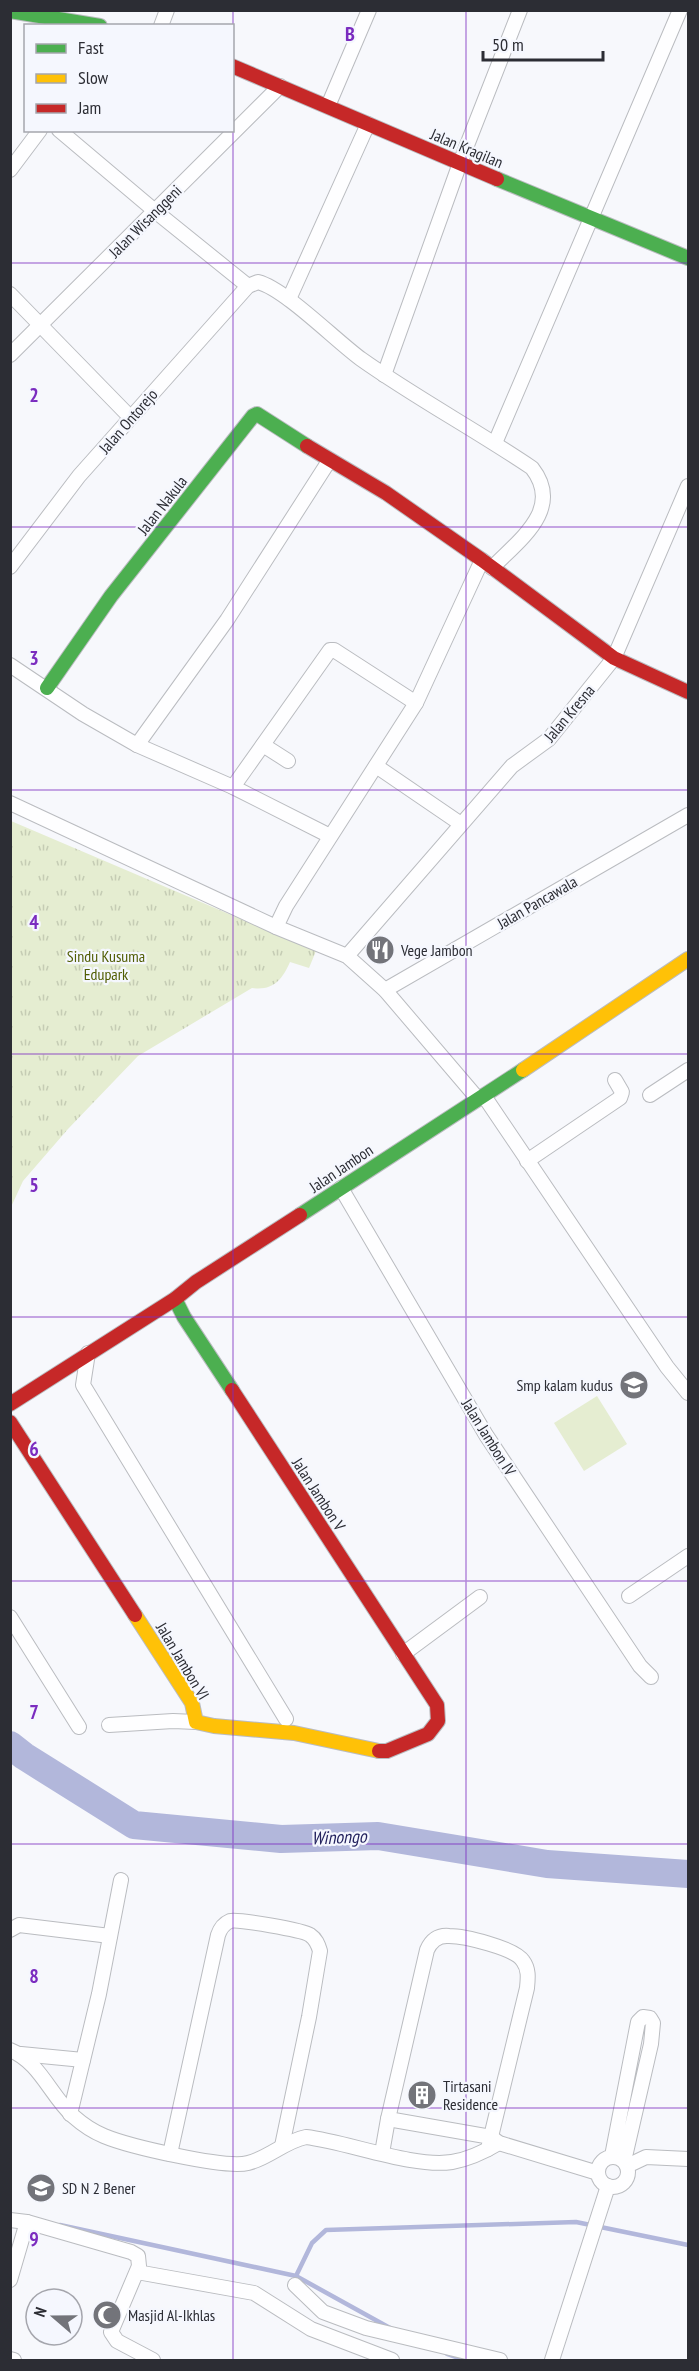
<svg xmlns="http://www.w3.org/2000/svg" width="699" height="2371" viewBox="0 0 699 2371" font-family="'PT Sans Narrow',sans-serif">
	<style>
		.grass { fill: url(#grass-tufts) }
		.pitch { fill: #e5edd1 }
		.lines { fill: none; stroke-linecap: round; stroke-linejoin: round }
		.stream { stroke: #b2b7db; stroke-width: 4.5 }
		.river { stroke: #b2b7db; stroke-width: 28 }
		.street-casing { stroke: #babcc0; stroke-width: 16 }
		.fast-casing { stroke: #babcc0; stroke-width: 16 }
		.slow-casing { stroke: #babcc0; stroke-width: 16 }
		.jam-casing { stroke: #babcc0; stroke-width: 16 }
		.street { stroke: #fefeff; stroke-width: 14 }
		.fast { stroke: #4caf50; stroke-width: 14 }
		.slow { stroke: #ffc107; stroke-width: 14 }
		.jam { stroke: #c62828; stroke-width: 14 }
		.grid { fill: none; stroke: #7b2cbf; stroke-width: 1.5; stroke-opacity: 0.55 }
		.labels { text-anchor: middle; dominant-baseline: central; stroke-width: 4.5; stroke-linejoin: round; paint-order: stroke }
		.street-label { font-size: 16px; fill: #2c2d34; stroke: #f5f7fe }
		.poi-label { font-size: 16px; fill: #2c2d34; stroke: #f5f7fe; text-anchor: start }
		.park-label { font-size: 16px; fill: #515d04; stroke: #f5f7fe }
		.water-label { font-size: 18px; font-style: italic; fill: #23225e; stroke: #f5f7fe }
		.grid-label { font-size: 20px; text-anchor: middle; font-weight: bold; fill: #7b2cbf; stroke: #f5f7fe; stroke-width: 4.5; stroke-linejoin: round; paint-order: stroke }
	</style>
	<defs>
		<pattern id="grass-tufts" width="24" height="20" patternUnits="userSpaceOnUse" patternTransform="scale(1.5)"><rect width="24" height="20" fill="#e5edd1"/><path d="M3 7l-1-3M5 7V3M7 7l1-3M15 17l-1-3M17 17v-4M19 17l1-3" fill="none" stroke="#c5ccb4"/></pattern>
	</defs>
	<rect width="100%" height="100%" fill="#f7f8fc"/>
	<path class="grass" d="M 11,821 L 316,951 L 309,968 L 290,962 C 282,980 273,991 252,988 L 138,1056 L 68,1129 L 23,1181 L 11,1207 Z"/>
	<path class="pitch" d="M 597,1396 L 627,1444 L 584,1471 L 554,1423 Z"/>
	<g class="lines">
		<g class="stream">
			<path d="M 60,2225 L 296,2276 L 390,2328"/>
			<path d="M 296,2276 L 312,2243 L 326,2230 L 576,2222 L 688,2245"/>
			<path d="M 447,2354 L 464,2360"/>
		</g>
		<path class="river" d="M 10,1745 L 24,1756 L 134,1825 L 281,1839 L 378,1836 L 547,1864 L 688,1874"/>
		<g class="street-casing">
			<g id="street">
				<path d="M 161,26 L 167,10"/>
				<path d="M 328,106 L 369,10"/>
				<path d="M 59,130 L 155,211 L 248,286"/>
				<path d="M 10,170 L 40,130"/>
				<path d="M 10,294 L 130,417"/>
				<path d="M 289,299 L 368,124"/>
				<path d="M 10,355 L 280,86"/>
				<path d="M 384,375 L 460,163 L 520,10"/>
				<path d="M 495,443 L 680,10"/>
				<path d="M 10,567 L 79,476 L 248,286 L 258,282 C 285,289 335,340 361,359 C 416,398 476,430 532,468 C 564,509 519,540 492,568"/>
				<path d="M 10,665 L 83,714 L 137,745 L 233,787 L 330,836"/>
				<path d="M 137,745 L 227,620 L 329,461"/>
				<path d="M 263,745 L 288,761"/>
				<path d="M 376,766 L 461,824"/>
				<path d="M 233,787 L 330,650 L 334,650 L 416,703"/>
				<path d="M 10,803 L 276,927 L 347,956 L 385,990 L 478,1099"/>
				<path d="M 276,927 L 286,906 L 416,703 L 482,560"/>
				<path d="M 347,956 L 512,766 L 549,739 L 614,658 L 688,486"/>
				<path d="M 385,990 L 688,815"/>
				<path d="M 650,1095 L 688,1070"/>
				<path d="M 484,1096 L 667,1367 L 688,1393"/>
				<path d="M 527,1161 L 620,1098 L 622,1092 L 615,1080"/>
				<path d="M 341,1188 L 486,1435 L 640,1666 L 651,1677"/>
				<path d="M 88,1353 L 83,1385 L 286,1719"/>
				<path d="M 629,1596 L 688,1556"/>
				<path d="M 10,1617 L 79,1727"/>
				<path d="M 403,1654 L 480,1597"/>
				<path d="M 109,1725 L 173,1721 L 196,1722"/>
				<path d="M 10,1930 L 19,1925 L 110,1936"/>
				<path d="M 10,2050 C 40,2062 50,2095 73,2116 C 82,2124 92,2131 104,2136 C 128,2146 225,2169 248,2163 C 269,2158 285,2141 306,2137 C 348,2142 413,2168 452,2162 C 470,2159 484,2152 499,2143"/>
				<path d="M 21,2054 L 83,2060"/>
				<path d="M 70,2114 L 99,1994 L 121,1880"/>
				<path d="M 388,2119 L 491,2137 L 499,2143 L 598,2173"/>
				<path d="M 382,2153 L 388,2119 L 427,1950 C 431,1941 438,1935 449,1936 C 464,1936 515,1948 523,1961 C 529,1969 528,1978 527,1988 L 488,2149"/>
				<path d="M 170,2154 L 218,1935 C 220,1929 223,1924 230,1921 C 238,1919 303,1930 310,1935 C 316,1939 318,1944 320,1951 L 309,2017 L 282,2146"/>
				<path d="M 612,2156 L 638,2022 L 643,2017 L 650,2018 L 653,2023 L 651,2044 L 624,2161"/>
				<circle cx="613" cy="2172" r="15"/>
				<path d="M 627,2166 L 646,2157 L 688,2159"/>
				<path d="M 10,2220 L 27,2222 L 131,2252 L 138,2256 L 139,2266 L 111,2332 L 117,2341 L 153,2360"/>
				<path d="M 137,2272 L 254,2293 L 311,2329 L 392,2360"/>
				<path d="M 10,2280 L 27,2222"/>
				<path d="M 295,2285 L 323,2312 L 366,2328 L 500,2360"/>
				<path d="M 10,2359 L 14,2360"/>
				<path d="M 552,2360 L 608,2186"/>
			</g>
		</g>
		<g class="fast-casing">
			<g id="fast">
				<path d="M 10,11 L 100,26"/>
				<path d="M 497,179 L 688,258"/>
				<path d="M 47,688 L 111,596 L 253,416 L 257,414 L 307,446"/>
				<path d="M 300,1215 L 523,1070"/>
				<path d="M 175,1299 L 184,1317 L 232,1390"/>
			</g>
		</g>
		<g class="slow-casing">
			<g id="slow">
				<path d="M 523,1070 L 688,959"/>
				<path d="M 135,1615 L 192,1703 L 196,1722 L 214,1726 L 294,1733 L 379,1751"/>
			</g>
		</g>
		<g class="jam-casing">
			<g id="jam">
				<path d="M 232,66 L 497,179"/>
				<path d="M 307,446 L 386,493 L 482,560 L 614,658 L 688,692"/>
				<path d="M 232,1390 L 437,1705 L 438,1721 L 428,1734 L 387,1751 L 379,1751"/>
				<path d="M 10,1404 L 175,1299 L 196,1282 L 300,1215"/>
				<path d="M 10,1422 L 135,1615"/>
			</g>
		</g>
		<use href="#street" class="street"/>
		<use href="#fast" class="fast"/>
		<use href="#slow" class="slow"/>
		<use href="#jam" class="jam"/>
	</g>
	<path class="grid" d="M 233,10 L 233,2360M 466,10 L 466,2360M 10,263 L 688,263M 10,527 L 688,527M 10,790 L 688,790M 10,1054 L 688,1054M 10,1317 L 688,1317M 10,1581 L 688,1581M 10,1844 L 688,1844M 10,2108 L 688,2108"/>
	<defs>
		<g id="restaurant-disc" transform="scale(1.5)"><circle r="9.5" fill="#73747a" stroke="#f5f7fe"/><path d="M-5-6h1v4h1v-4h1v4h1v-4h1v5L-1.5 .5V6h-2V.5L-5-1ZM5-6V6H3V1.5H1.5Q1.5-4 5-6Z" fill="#fff"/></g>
		<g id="school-disc" transform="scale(1.5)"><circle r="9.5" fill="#73747a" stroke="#f5f7fe"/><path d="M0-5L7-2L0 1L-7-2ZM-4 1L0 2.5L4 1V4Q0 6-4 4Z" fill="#fff"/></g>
		<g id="building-disc" transform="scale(1.5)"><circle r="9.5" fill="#73747a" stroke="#f5f7fe"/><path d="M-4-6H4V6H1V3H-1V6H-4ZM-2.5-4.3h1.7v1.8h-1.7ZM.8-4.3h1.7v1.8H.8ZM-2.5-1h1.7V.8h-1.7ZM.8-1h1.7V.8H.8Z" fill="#fff"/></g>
		<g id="mosque-disc" transform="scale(1.5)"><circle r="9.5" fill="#73747a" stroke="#f5f7fe"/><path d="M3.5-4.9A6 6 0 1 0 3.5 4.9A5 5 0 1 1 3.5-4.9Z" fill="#fff"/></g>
	</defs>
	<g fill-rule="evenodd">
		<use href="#restaurant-disc" x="380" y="950"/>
		<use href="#school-disc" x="634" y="1385"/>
		<use href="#building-disc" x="422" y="2095"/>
		<use href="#school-disc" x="41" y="2188"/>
		<use href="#mosque-disc" x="107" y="2315"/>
	</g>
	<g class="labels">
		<g class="street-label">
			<text transform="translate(467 148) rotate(23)">Jalan Kragilan</text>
			<text transform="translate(145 221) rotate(-45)">Jalan Wisanggeni</text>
			<text transform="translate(128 421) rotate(-49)">Jalan Ontorejo</text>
			<text transform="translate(162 505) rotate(-52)">Jalan Nakula</text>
			<text transform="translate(569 713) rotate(-50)">Jalan Kresna</text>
			<text transform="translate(537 902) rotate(-30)">Jalan Pancawala</text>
			<text transform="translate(341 1168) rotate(-34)">Jalan Jambon</text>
			<text transform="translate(489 1437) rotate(58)">Jalan Jambon IV</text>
			<text transform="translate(319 1494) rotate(57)">Jalan Jambon V</text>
			<text transform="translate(183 1661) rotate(59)">Jalan Jambon VI</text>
		</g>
		<g class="poi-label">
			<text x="401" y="950">Vege Jambon</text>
			<text x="613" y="1385" text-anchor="end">Smp kalam kudus</text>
			<text x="443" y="2086">Tirtasani<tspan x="443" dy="18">Residence</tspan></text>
			<text x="62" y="2188">SD N 2 Bener</text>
			<text x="128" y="2315">Masjid Al-Ikhlas</text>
		</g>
		<g class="park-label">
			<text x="106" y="956">Sindu Kusuma<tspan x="106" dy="18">Edupark</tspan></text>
		</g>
		<g class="water-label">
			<text transform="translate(339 1837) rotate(-2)">Winongo</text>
		</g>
	</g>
	<g class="grid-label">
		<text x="350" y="41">B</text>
		<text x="34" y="402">2</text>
		<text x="34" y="665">3</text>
		<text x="34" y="929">4</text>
		<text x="34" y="1192">5</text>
		<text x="34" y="1456">6</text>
		<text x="34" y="1719">7</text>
		<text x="34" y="1983">8</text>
		<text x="34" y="2246">9</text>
	</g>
	<rect width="699" height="2371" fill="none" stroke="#2c2d34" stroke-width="24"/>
	<rect x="24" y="24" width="210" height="108" fill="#f5f7fe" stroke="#a5a6ad" stroke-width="1.5"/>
	<rect x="36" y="44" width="30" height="9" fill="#4caf50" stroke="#a5a6ad" stroke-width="1.5"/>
	<text x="78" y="54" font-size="18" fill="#2c2d34">Fast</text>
	<rect x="36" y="74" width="30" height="9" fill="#ffc107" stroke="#a5a6ad" stroke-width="1.5"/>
	<text x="78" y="84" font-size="18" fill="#2c2d34">Slow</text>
	<rect x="36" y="104" width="30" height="9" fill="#c62828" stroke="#a5a6ad" stroke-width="1.5"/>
	<text x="78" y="114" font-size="18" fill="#2c2d34">Jam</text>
	<g transform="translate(54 2317) rotate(290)"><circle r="28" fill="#f5f7fe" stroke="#a5a6ad" stroke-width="1.5"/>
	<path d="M0-4.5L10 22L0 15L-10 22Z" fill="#73747a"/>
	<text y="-9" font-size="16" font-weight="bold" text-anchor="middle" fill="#2c2d34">N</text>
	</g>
	<path d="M483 51v9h120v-9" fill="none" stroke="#2c2d34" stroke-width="3"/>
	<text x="492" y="51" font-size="18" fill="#2c2d34" stroke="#f5f7fe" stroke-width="4.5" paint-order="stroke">50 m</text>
</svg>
